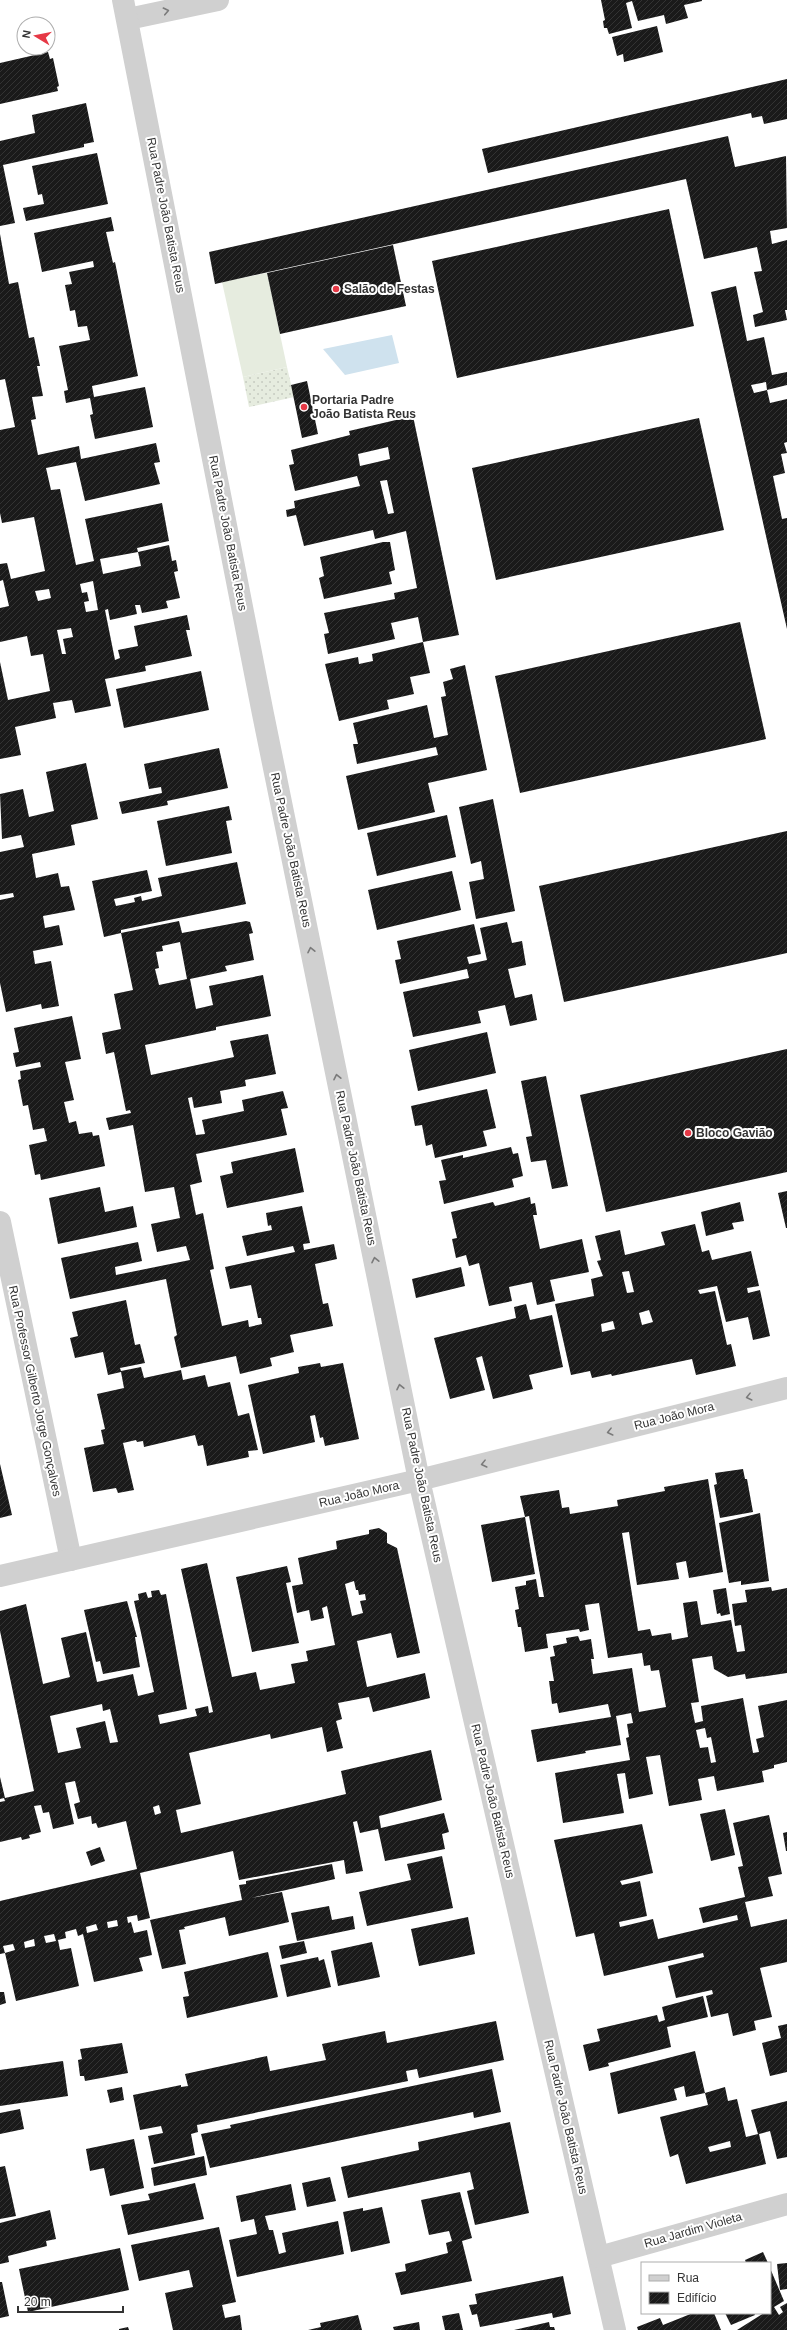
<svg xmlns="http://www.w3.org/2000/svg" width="787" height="2330" viewBox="0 0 787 2330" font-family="Helvetica,sans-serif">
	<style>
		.grass { fill: url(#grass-dots) }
		.pitch { fill: #e6ecdf }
		.water { fill: #cfe2ee }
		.building { fill: url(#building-hatch); fill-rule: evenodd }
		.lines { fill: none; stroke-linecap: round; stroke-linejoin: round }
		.minor { stroke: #d0d0d0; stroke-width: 22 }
		.tertiary { stroke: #d0d0d0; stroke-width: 22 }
		.oneway { stroke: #7a7a7a }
		.poi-dot { fill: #e63946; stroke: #fff; stroke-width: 1.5 }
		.labels { text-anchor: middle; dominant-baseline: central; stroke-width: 4; stroke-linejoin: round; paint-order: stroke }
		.street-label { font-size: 12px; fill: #333; stroke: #fff }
		.poi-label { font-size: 12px; font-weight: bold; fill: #333; stroke: #fff; text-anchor: start }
	</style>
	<defs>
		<pattern id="grass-dots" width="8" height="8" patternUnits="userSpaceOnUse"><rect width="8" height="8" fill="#e6ecdf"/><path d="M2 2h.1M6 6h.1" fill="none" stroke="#c6cbc0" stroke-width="1.8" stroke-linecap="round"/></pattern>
		<pattern id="building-hatch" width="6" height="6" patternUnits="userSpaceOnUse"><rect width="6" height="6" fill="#1a1a1a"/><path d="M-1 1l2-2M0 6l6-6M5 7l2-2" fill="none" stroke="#333"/></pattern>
	</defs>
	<rect width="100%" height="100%" fill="#fff"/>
	<path class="grass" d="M 287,367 L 294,397 L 249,407 L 243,377 Z"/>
	<path class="pitch" d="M 267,273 L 287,367 L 243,377 L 222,282 Z"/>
	<path class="water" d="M 392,335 L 399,363 L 345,375 L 323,349 Z"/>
	<g class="building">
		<path d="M 601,0 L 702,0 L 702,1 L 684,5 L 688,18 L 666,24 L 664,15 L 638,21 L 632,1 L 626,3 L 632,28 L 609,34 L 607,28 L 604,28 L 603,21 L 605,20 Z"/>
		<path d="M 657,26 L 663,52 L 624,62 L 623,54 L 617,56 L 612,37 Z"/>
		<path d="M 48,52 L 50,59 L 53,58 L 59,86 L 57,87 L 58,91 L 0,104 L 0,63 Z"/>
		<path d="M 787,79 L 787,119 L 764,124 L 762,116 L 752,118 L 751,113 L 488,173 L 482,149 Z"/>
		<path d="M 86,103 L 94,142 L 84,144 L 84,147 L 3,165 L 15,223 L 0,226 L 0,141 L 35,133 L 32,115 Z"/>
		<path d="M 728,136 L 735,167 L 786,156 L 787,228 L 770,231 L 772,244 L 787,240 L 787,310 L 785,310 L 787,320 L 755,327 L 753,315 L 763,312 L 754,272 L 762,271 L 757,247 L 704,259 L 686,179 L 215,284 L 209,252 Z"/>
		<path d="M 97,153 L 108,204 L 26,221 L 23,208 L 44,204 L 42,194 L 38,195 L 32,166 Z"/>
		<path d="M 669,209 L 694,326 L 457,378 L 432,261 Z"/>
		<path d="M 111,217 L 114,231 L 106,232 L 113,263 L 115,262 L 138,376 L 92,386 L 94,397 L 145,387 L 153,427 L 95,439 L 90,415 L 93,414 L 90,398 L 66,403 L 64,391 L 68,390 L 59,346 L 90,340 L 87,326 L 78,327 L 75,310 L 70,311 L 65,285 L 72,284 L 69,272 L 94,267 L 93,261 L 42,272 L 34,233 Z"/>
		<path d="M 0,234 L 9,284 L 18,282 L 29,338 L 34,337 L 40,366 L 37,366 L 43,396 L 32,397 L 36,419 L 31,420 L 38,455 L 79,446 L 81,459 L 156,443 L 160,462 L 154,463 L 160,484 L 85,501 L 76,462 L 46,468 L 51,490 L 60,489 L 76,565 L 94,561 L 85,519 L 162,503 L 169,541 L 137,548 L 138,552 L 100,559 L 103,574 L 141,566 L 138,552 L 169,545 L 172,561 L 176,560 L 178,571 L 174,572 L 180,598 L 166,601 L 168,608 L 142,613 L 140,605 L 135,605 L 137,614 L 110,620 L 108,609 L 105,610 L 115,660 L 120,658 L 118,650 L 138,646 L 134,626 L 187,615 L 190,630 L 186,630 L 192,656 L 145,666 L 146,671 L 105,679 L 111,706 L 75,713 L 72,700 L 53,703 L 56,718 L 15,727 L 21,755 L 0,759 L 0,662 L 8,700 L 50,691 L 43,654 L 31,656 L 27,636 L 0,642 L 0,608 L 9,606 L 3,580 L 0,581 L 0,564 L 7,563 L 11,579 L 45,571 L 34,517 L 2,523 L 0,513 L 0,430 L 15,427 L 5,379 L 0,380 ZM 93,581 L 98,610 L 86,612 L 84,602 L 89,601 L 87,592 L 82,593 L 80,584 ZM 49,589 L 51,598 L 38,601 L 35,591 ZM 71,628 L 73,637 L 63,639 L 66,654 L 62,654 L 57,630 Z"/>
		<path d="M 393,245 L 406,306 L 280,334 L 267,273 Z"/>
		<path d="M 736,286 L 747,341 L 764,337 L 772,375 L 787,372 L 787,385 L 767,390 L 766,382 L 751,385 L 754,393 L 767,390 L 770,403 L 787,399 L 787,442 L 784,443 L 787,453 L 781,454 L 785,473 L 773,476 L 782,519 L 787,518 L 787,629 L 711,292 Z"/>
		<path d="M 307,381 L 318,434 L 302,438 L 291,385 Z"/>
		<path d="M 413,416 L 459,635 L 423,642 L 418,617 L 391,623 L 395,639 L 328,654 L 324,634 L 329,633 L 324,613 L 395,599 L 394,593 L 417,588 L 406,531 L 375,539 L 373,530 L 304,546 L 296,515 L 287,517 L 286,510 L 295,508 L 294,501 L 360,486 L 357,476 L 295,491 L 289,465 L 294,464 L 291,450 L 350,435 L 349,431 ZM 388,447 L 390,459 L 360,466 L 358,454 ZM 387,480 L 394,513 L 388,514 L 380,481 Z"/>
		<path d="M 699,418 L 724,530 L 496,580 L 472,468 Z"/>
		<path d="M 383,542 L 390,542 L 395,570 L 389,572 L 392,584 L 324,599 L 319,578 L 324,576 L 320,557 Z"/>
		<path d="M 740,622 L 766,739 L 520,793 L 495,676 Z"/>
		<path d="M 423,642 L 430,673 L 410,677 L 414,694 L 387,700 L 389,709 L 339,721 L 325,664 L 358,657 L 359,664 L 373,661 L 372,654 Z"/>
		<path d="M 465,665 L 487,770 L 428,783 L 435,812 L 358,830 L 346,776 L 438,755 L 436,747 L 357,764 L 353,744 L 358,744 L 353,723 L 427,705 L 434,738 L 448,735 L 441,697 L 446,696 L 443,682 L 453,679 L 450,669 Z"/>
		<path d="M 201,671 L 209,710 L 124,728 L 116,689 Z"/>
		<path d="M 219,748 L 228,788 L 167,801 L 168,805 L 122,814 L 119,802 L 162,793 L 161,787 L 149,789 L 144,764 Z"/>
		<path d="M 86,763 L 98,819 L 71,825 L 75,845 L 32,854 L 36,878 L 58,873 L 61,887 L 69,886 L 75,910 L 43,916 L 45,928 L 59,925 L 63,945 L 33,951 L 35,964 L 51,961 L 59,1006 L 42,1009 L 41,1004 L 6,1012 L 0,983 L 0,900 L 14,897 L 13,893 L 0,895 L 0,852 L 24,847 L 21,835 L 2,839 L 0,794 L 23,789 L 29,817 L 54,811 L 46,772 Z"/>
		<path d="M 493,799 L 515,911 L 476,919 L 469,882 L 484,879 L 481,861 L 471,864 L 459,807 Z"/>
		<path d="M 229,806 L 232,820 L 226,821 L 232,853 L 166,866 L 157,821 Z"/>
		<path d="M 447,815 L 456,857 L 377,876 L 367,833 Z"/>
		<path d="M 787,831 L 787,953 L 564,1002 L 539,886 Z"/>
		<path d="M 237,862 L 246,904 L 121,930 L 121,933 L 104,937 L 92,881 L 147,870 L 152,891 L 114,899 L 116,906 L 135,902 L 134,898 L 141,896 L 142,901 L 162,896 L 158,878 Z"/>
		<path d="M 452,871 L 461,910 L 377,930 L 368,890 Z"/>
		<path d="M 179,921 L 182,933 L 246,921 L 250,922 L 253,933 L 249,934 L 254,960 L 225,966 L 227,971 L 190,979 L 196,1009 L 213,1005 L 209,986 L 263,975 L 271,1016 L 216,1027 L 216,1030 L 145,1045 L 151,1075 L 234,1057 L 230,1041 L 268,1034 L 276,1074 L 245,1080 L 246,1086 L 220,1091 L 222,1103 L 194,1108 L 192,1097 L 188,1098 L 196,1135 L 205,1134 L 202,1120 L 244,1111 L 242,1100 L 283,1091 L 288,1108 L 281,1109 L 287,1135 L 196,1154 L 202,1182 L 190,1185 L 196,1215 L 203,1213 L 214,1269 L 210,1270 L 222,1326 L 248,1320 L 249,1327 L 262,1324 L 261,1318 L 258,1318 L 251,1285 L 230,1289 L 225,1267 L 295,1252 L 293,1246 L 247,1256 L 242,1236 L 272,1230 L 271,1225 L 268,1226 L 266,1213 L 302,1206 L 310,1243 L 303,1244 L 304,1250 L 334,1244 L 337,1259 L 315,1264 L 323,1304 L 328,1303 L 333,1326 L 290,1335 L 294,1352 L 270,1358 L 272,1366 L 240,1374 L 236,1356 L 181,1368 L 174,1337 L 177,1335 L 166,1279 L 70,1299 L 61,1258 L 138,1242 L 142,1261 L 115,1267 L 116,1275 L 190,1260 L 186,1246 L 157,1252 L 151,1224 L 180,1218 L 174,1187 L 145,1192 L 133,1125 L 109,1130 L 106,1118 L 131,1113 L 130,1110 L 126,1111 L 114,1052 L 106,1054 L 102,1033 L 121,1029 L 114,994 L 133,990 L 121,933 ZM 180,942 L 187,979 L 159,985 L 155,969 L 159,968 L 156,952 L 163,951 L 162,946 Z"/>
		<path d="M 507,922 L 512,943 L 522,941 L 526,965 L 508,969 L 515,998 L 532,994 L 537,1020 L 510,1026 L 505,1005 L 478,1011 L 481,1023 L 413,1037 L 403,992 L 469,978 L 467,969 L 400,984 L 395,960 L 401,959 L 397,941 L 474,924 L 481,954 L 467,957 L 469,964 L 487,960 L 480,928 Z"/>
		<path d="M 72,1016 L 81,1059 L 65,1062 L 74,1100 L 64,1102 L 69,1123 L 76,1121 L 79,1134 L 92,1132 L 93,1136 L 99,1135 L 105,1166 L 41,1180 L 40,1174 L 35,1175 L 29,1145 L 47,1141 L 44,1128 L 33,1130 L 28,1105 L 23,1106 L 18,1080 L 21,1079 L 20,1071 L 41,1067 L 40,1062 L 16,1067 L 13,1053 L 19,1052 L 14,1028 Z"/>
		<path d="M 487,1032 L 496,1073 L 418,1091 L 409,1050 Z"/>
		<path d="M 787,1049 L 787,1172 L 606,1212 L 580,1095 Z"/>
		<path d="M 546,1076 L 568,1186 L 552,1189 L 546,1160 L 531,1162 L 526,1137 L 532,1136 L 521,1081 Z"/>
		<path d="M 487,1089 L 496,1128 L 483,1131 L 487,1146 L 435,1158 L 432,1144 L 426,1146 L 422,1125 L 415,1126 L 411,1106 Z"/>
		<path d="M 511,1147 L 513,1154 L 518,1153 L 523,1176 L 512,1179 L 514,1187 L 444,1204 L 439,1181 L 446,1180 L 441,1160 L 463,1155 L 463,1158 Z"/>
		<path d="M 295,1148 L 304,1192 L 227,1208 L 220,1176 L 233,1173 L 231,1162 Z"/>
		<path d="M 100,1187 L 105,1212 L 133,1206 L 137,1227 L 58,1244 L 49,1198 Z"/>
		<path d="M 787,1191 L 787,1228 L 786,1228 L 778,1193 Z"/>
		<path d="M 530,1197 L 531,1204 L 535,1203 L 537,1215 L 533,1215 L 540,1249 L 582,1239 L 589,1272 L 550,1280 L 555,1301 L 537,1305 L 532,1282 L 509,1287 L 512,1301 L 489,1306 L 479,1263 L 469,1266 L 466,1255 L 456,1258 L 452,1239 L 457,1238 L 451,1212 L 493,1202 L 495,1206 Z"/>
		<path d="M 740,1202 L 744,1221 L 732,1223 L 734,1229 L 706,1236 L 701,1212 Z"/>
		<path d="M 695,1224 L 702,1252 L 709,1250 L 712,1260 L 751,1251 L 759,1286 L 747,1288 L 748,1293 L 760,1290 L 770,1336 L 753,1340 L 748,1317 L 726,1322 L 717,1286 L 698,1290 L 700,1294 L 715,1291 L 727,1345 L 731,1344 L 736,1366 L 696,1375 L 692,1359 L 612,1376 L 611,1374 L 592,1378 L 590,1371 L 571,1375 L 555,1304 L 594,1296 L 591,1279 L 603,1276 L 597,1261 L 601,1260 L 595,1236 L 620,1230 L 625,1255 L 665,1245 L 661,1232 ZM 629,1271 L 634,1292 L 627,1293 L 622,1272 ZM 649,1310 L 653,1322 L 642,1325 L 639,1313 ZM 613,1321 L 615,1329 L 602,1332 L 601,1324 Z"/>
		<path d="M 461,1267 L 465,1286 L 416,1298 L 412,1279 Z"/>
		<path d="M 126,1300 L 135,1345 L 140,1344 L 145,1363 L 120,1368 L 121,1371 L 141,1367 L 144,1378 L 181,1370 L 183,1380 L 205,1375 L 208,1387 L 230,1382 L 238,1416 L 249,1413 L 258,1450 L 248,1451 L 249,1457 L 207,1466 L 203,1445 L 198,1446 L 195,1435 L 144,1447 L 143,1441 L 137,1442 L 136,1440 L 123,1443 L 134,1490 L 118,1493 L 116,1488 L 93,1492 L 84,1448 L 104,1444 L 101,1430 L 105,1429 L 97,1394 L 124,1388 L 121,1372 L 108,1375 L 103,1352 L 75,1358 L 70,1338 L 78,1336 L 72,1312 Z"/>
		<path d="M 526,1304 L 530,1320 L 552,1315 L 563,1367 L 529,1375 L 533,1389 L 493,1399 L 482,1356 L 476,1358 L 485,1390 L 450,1399 L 434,1338 L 516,1318 L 514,1307 Z"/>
		<path d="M 320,1363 L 321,1367 L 343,1363 L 359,1439 L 325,1446 L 323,1437 L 320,1438 L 315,1415 L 310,1416 L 315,1442 L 263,1454 L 248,1385 L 299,1373 L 298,1367 Z"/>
		<path d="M 0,1464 L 12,1515 L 0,1518 Z"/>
		<path d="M 743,1469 L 745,1479 L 747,1479 L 753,1512 L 720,1518 L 714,1485 L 717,1484 L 715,1473 Z"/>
		<path d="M 708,1479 L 723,1572 L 689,1578 L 686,1561 L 676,1563 L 679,1579 L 637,1585 L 629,1532 L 622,1533 L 638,1631 L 650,1629 L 652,1636 L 671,1633 L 672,1640 L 688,1637 L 683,1603 L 697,1601 L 701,1625 L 731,1620 L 737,1652 L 745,1651 L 741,1625 L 735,1626 L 732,1604 L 747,1602 L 745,1590 L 771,1587 L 772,1591 L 787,1588 L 787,1673 L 746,1679 L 745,1674 L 728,1677 L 714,1669 L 712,1656 L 692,1659 L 699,1702 L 691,1703 L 695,1723 L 703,1721 L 701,1706 L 743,1698 L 753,1753 L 759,1752 L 756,1739 L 764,1737 L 758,1706 L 787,1700 L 787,1762 L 774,1765 L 774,1768 L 762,1771 L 764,1782 L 717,1791 L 714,1776 L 698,1779 L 702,1800 L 669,1806 L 660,1755 L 646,1757 L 653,1794 L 629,1799 L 625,1773 L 617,1774 L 624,1813 L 563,1823 L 555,1773 L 630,1760 L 626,1738 L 629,1737 L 627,1724 L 633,1723 L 631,1713 L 616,1716 L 621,1745 L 585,1751 L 586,1753 L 537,1762 L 531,1730 L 611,1717 L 608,1704 L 559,1713 L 557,1703 L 552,1704 L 549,1681 L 554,1681 L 550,1657 L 555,1656 L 553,1646 L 567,1643 L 566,1638 L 578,1636 L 580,1641 L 591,1639 L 594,1659 L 591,1659 L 593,1674 L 632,1668 L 639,1712 L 666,1707 L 659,1670 L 651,1671 L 650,1665 L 644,1666 L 642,1653 L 608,1658 L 599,1603 L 585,1605 L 589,1630 L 580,1632 L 579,1629 L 546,1634 L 548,1648 L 525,1652 L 521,1627 L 518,1627 L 515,1610 L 519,1609 L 515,1587 L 526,1585 L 526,1581 L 536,1579 L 539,1597 L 544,1597 L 529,1516 L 525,1517 L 520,1496 L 559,1490 L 562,1508 L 569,1507 L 570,1514 L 618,1506 L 617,1500 L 665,1491 L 664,1487 ZM 705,1728 L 707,1738 L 711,1737 L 716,1762 L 711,1763 L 708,1747 L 700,1748 L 696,1730 Z"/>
		<path d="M 760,1513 L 769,1581 L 741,1585 L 741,1581 L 729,1583 L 719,1523 Z"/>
		<path d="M 525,1517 L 535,1574 L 492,1582 L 481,1525 Z"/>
		<path d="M 379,1528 L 387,1533 L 387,1543 L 397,1548 L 420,1653 L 397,1658 L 391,1633 L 357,1641 L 367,1687 L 425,1673 L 430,1698 L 373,1712 L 369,1697 L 338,1703 L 342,1719 L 336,1721 L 343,1748 L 327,1752 L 322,1727 L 271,1739 L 270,1734 L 189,1753 L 201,1804 L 176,1810 L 181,1833 L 346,1794 L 341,1771 L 431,1750 L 442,1800 L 379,1816 L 381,1828 L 444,1813 L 449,1832 L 442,1834 L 445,1849 L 385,1861 L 378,1829 L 360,1833 L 357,1821 L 353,1822 L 363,1871 L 346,1874 L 344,1860 L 239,1880 L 233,1851 L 140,1873 L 150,1918 L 138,1921 L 137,1915 L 127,1917 L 128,1923 L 131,1922 L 134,1933 L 147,1930 L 152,1955 L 139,1958 L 143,1971 L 94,1982 L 83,1934 L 78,1936 L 76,1929 L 65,1932 L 66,1938 L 58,1940 L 60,1950 L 71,1948 L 79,1986 L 16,2001 L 5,1953 L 15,1950 L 13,1944 L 3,1946 L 5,1953 L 0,1954 L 0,1901 L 137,1869 L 126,1821 L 98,1828 L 96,1823 L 92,1824 L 91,1816 L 78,1819 L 74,1804 L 80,1802 L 75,1781 L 65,1783 L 74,1824 L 53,1829 L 49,1812 L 43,1813 L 41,1805 L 34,1806 L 41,1832 L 29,1835 L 30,1838 L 22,1840 L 21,1837 L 0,1842 L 0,1802 L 5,1801 L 4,1798 L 0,1799 L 0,1777 L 5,1798 L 34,1791 L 0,1631 L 0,1611 L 26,1604 L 43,1684 L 70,1677 L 61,1638 L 86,1632 L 97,1682 L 133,1674 L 138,1696 L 154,1692 L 134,1601 L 139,1600 L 138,1594 L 146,1592 L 148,1598 L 152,1597 L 151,1591 L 159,1590 L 161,1595 L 166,1594 L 187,1709 L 158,1715 L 160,1724 L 197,1716 L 195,1709 L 208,1706 L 209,1713 L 213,1712 L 181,1569 L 207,1563 L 232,1677 L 256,1672 L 260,1690 L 295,1683 L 291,1664 L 308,1661 L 306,1651 L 335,1645 L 327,1606 L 322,1608 L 324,1618 L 311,1621 L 309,1610 L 297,1613 L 292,1586 L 303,1584 L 298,1558 L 337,1549 L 336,1541 L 369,1534 L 369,1530 ZM 354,1581 L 356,1590 L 358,1590 L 359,1595 L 365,1594 L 366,1600 L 360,1601 L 363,1613 L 352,1616 L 345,1584 ZM 102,1704 L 103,1711 L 110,1709 L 118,1742 L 110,1743 L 105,1721 L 76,1728 L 81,1748 L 58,1753 L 50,1716 ZM 159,1805 L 161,1813 L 155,1815 L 153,1807 ZM 117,1920 L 118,1926 L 108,1928 L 107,1922 ZM 96,1924 L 98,1930 L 87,1933 L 86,1927 ZM 54,1934 L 56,1941 L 46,1943 L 44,1936 ZM 34,1939 L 35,1946 L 25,1948 L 24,1942 Z"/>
		<path d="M 287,1566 L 291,1582 L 286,1583 L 299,1643 L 252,1652 L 236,1577 Z"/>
		<path d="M 726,1588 L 730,1614 L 721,1616 L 720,1613 L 717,1614 L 713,1590 Z"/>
		<path d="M 127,1601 L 137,1637 L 135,1637 L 140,1667 L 103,1674 L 100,1661 L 96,1662 L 84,1610 Z"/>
		<path d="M 725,1809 L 735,1855 L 711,1861 L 700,1814 Z"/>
		<path d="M 769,1815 L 782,1874 L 768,1877 L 773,1896 L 745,1902 L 751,1927 L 787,1919 L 787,1962 L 760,1968 L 772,2017 L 754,2021 L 756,2030 L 733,2036 L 728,2013 L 711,2017 L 706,1996 L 713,1994 L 712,1990 L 676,1998 L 668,1966 L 704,1957 L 703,1953 L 604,1976 L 594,1933 L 576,1937 L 554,1840 L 642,1824 L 653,1873 L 620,1881 L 622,1885 L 640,1881 L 647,1916 L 619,1922 L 620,1927 L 653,1919 L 658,1939 L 738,1920 L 737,1915 L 703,1923 L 699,1908 L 745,1897 L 738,1867 L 743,1866 L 733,1823 Z"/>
		<path d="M 787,1832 L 787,1851 L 786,1851 L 783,1833 Z"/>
		<path d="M 100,1847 L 105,1861 L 91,1866 L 86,1852 Z"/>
		<path d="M 442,1856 L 453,1908 L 367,1926 L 359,1892 L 411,1880 L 407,1864 Z"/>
		<path d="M 332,1864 L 335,1879 L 251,1898 L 282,1892 L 289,1922 L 229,1936 L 225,1917 L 184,1927 L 185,1929 L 179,1930 L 186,1964 L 162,1969 L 150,1920 L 242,1900 L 239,1885 L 246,1884 L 246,1881 Z"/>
		<path d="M 329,1906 L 332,1920 L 353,1916 L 355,1929 L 297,1941 L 291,1913 Z"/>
		<path d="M 468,1917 L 475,1954 L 419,1966 L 411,1929 Z"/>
		<path d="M 304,1941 L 307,1953 L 282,1959 L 279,1946 Z"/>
		<path d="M 372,1942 L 380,1977 L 338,1986 L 331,1951 Z"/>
		<path d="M 268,1952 L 278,1997 L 187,2018 L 183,1997 L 189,1996 L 184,1972 Z"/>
		<path d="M 318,1957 L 319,1961 L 324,1959 L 331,1987 L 287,1997 L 280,1965 Z"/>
		<path d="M 0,1992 L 4,1992 L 6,2003 L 0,2005 Z"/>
		<path d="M 703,1996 L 708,2017 L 667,2027 L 671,2047 L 608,2063 L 609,2066 L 589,2071 L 583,2045 L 600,2041 L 597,2029 L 657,2015 L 659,2022 L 665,2020 L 662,2007 Z"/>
		<path d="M 496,2021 L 504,2060 L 419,2078 L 417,2069 L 406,2071 L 408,2081 L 197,2125 L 198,2132 L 191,2134 L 195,2155 L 154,2164 L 148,2136 L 163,2133 L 161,2126 L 140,2130 L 133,2095 L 181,2085 L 181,2087 L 188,2086 L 185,2074 L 267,2056 L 270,2071 L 326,2060 L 322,2044 L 385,2031 L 387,2043 Z"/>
		<path d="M 787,2024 L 787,2072 L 770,2076 L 762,2043 L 781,2038 L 778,2026 Z"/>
		<path d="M 122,2043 L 128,2073 L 85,2081 L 84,2076 L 80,2076 L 78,2060 L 82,2059 L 80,2049 Z"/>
		<path d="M 695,2051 L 705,2093 L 686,2097 L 684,2086 L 674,2089 L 677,2100 L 618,2114 L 610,2073 Z"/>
		<path d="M 63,2061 L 68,2096 L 0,2106 L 0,2070 Z"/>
		<path d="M 492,2069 L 501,2112 L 474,2118 L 473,2112 L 210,2168 L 201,2134 L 231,2128 L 230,2125 Z"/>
		<path d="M 122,2087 L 124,2100 L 110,2103 L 107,2090 Z"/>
		<path d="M 725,2087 L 728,2101 L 737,2099 L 746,2137 L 758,2134 L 751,2110 L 787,2101 L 787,2157 L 777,2159 L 770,2131 L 759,2134 L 766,2164 L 686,2184 L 678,2154 L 670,2157 L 660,2117 L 708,2105 L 705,2093 ZM 730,2141 L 731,2147 L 710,2152 L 708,2147 Z"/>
		<path d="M 20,2109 L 24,2129 L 0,2134 L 0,2113 Z"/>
		<path d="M 510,2122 L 529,2213 L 475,2225 L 467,2191 L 474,2189 L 470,2172 L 348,2198 L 341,2167 L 419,2150 L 418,2142 Z"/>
		<path d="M 134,2139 L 144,2188 L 110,2196 L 104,2168 L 90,2171 L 86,2149 Z"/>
		<path d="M 204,2156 L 207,2175 L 154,2186 L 151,2168 Z"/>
		<path d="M 5,2166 L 16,2216 L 0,2219 L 0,2167 Z"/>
		<path d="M 330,2177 L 336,2201 L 307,2207 L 302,2183 Z"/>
		<path d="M 195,2183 L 204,2219 L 128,2235 L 121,2205 L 150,2200 L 148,2194 Z"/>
		<path d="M 291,2184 L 296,2210 L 265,2216 L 269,2230 L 273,2230 L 279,2254 L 286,2252 L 282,2233 L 338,2221 L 344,2254 L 237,2277 L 229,2240 L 257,2234 L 254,2219 L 241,2222 L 236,2196 Z"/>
		<path d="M 460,2192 L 472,2238 L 462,2241 L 472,2281 L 401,2295 L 395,2273 L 406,2271 L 405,2264 L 448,2253 L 446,2243 L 452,2241 L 449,2231 L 429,2235 L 421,2200 Z"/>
		<path d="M 382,2207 L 390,2243 L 351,2252 L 343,2212 L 363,2208 L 363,2211 Z"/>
		<path d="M 50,2210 L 56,2239 L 46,2241 L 47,2246 L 8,2256 L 9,2262 L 0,2264 L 0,2223 Z"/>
		<path d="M 219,2227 L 236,2302 L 222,2305 L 225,2318 L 240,2315 L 242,2330 L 173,2330 L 165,2293 L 193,2287 L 189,2270 L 139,2281 L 131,2245 Z"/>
		<path d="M 120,2248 L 129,2290 L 28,2312 L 19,2269 Z"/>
		<path d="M 763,2252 L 768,2263 L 746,2263 L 745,2260 Z"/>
		<path d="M 787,2263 L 787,2289 L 780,2290 L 777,2264 Z"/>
		<path d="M 770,2268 L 784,2301 L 774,2307 L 779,2315 L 783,2312 L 780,2307 L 787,2303 L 787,2330 L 737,2330 L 764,2313 L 770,2313 Z"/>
		<path d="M 563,2276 L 571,2314 L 553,2318 L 552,2313 L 480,2327 L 477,2314 L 472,2315 L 469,2305 L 477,2304 L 475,2294 Z"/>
		<path d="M 0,2282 L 2,2282 L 9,2316 L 0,2318 Z"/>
		<path d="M 459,2313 L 463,2330 L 445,2330 L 442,2316 Z"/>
		<path d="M 693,2313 L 714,2313 L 721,2330 L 638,2330 L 637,2327 L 660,2318 L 663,2325 Z"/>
		<path d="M 725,2313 L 754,2313 L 755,2315 L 731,2325 Z"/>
		<path d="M 358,2315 L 362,2330 L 308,2330 L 321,2327 L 320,2323 Z"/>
		<path d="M 419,2322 L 420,2330 L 394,2330 L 393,2327 Z"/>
		<path d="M 549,2322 L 550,2327 L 554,2327 L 555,2330 L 514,2330 Z"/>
		<path d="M 128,2327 L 129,2330 L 119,2330 L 119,2329 Z"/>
	</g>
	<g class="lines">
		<g class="minor">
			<path d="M 128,19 L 218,0"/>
			<path d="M 0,1222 L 71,1560"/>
			<path d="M 419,1480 L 615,2330"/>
			<path d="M 599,2257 L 787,2204"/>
		</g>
		<g class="tertiary">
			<path d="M 123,0 L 263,714 L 419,1480"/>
			<path d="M 0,1576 L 419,1480 L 787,1388"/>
		</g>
	</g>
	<defs><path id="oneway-chevron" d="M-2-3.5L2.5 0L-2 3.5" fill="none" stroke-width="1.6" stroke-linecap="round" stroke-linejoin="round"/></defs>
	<g class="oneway">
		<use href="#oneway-chevron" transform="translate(166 11) rotate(-12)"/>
		<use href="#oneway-chevron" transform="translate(311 950) rotate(-102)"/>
		<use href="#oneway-chevron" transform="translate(337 1077) rotate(-102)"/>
		<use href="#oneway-chevron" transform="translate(375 1260) rotate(-102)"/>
		<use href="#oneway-chevron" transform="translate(400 1387) rotate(-102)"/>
		<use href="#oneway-chevron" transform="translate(749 1397) rotate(166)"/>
		<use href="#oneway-chevron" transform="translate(610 1432) rotate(166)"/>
		<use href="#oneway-chevron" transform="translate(484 1464) rotate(166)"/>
	</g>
	<g class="poi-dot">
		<circle cx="336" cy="289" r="4"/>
		<circle cx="304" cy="407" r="4"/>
		<circle cx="688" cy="1133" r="4"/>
	</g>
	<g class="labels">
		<g class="street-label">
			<text transform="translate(166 215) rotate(79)">Rua Padre João Batista Reus</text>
			<text transform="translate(228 533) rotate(79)">Rua Padre João Batista Reus</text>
			<text transform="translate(291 850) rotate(78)">Rua Padre João Batista Reus</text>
			<text transform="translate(356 1168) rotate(78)">Rua Padre João Batista Reus</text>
			<text transform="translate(35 1391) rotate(78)">Rua Professor Gilberto Jorge Gonçalves</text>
			<text transform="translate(674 1416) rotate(-14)">Rua João Mora</text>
			<text transform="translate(422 1485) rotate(78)">Rua Padre João Batista Reus</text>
			<text transform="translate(359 1494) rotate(-13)">Rua João Mora</text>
			<text transform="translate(493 1801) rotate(77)">Rua Padre João Batista Reus</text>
			<text transform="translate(566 2117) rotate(77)">Rua Padre João Batista Reus</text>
			<text transform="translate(693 2230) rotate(-16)">Rua Jardim Violeta</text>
		</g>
		<g class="poi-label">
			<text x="344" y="289">Salão de Festas</text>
			<text x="312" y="400">Portaria Padre<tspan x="312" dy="14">João Batista Reus</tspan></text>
			<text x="696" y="1133">Bloco Gavião</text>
		</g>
	</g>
	<rect x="641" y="2262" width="130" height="52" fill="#ffffff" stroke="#adadad"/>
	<rect x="649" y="2275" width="20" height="6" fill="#d0d0d0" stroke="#adadad"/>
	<text x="677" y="2282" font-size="12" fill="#333333">Rua</text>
	<rect x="649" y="2292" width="20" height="12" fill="url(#building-hatch)" stroke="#adadad"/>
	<text x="677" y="2302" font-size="12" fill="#333333">Edifício</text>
	<g transform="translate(36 36) rotate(280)"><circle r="19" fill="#ffffff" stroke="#adadad"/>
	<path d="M0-3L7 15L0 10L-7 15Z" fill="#e63946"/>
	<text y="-6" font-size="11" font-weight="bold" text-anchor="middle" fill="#333333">N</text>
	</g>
	<path d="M18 2306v6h105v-6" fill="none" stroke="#333333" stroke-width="2"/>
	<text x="24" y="2306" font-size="12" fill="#333333" stroke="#ffffff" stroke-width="3" paint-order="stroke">20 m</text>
</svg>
